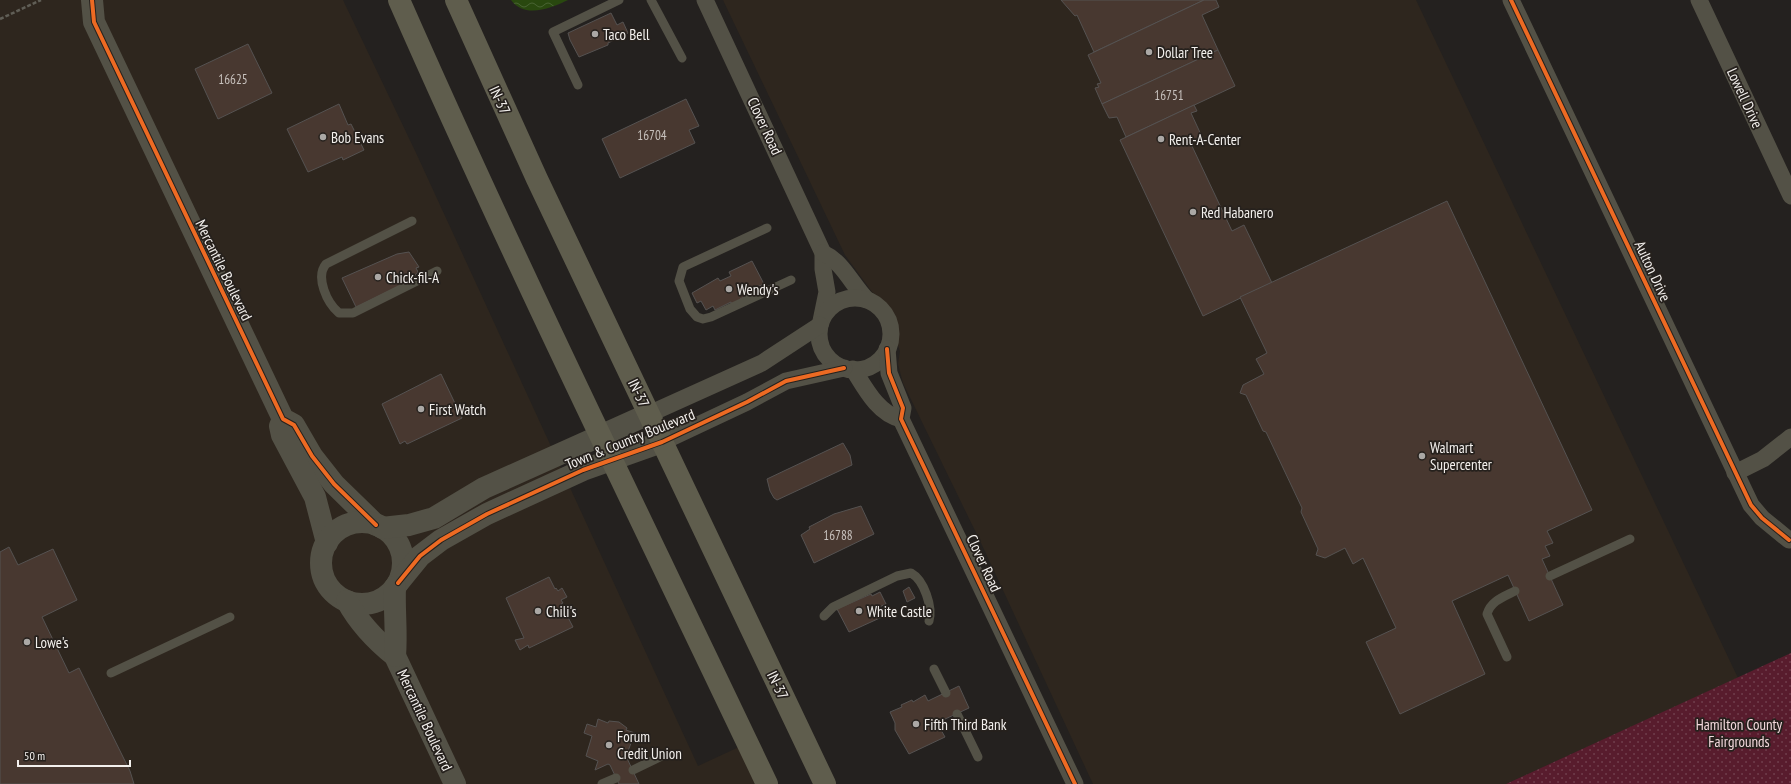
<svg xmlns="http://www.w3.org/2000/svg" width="1791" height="784" viewBox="0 0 1791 784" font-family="'PT Sans Narrow',sans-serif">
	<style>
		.built { fill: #2e261e }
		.park { fill: url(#park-dots) }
		.water { fill: url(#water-waves) }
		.building { fill: #483830; stroke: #555251 }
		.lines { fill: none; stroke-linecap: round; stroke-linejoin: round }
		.path { stroke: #605e56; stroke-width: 2.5; stroke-dasharray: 4 2; stroke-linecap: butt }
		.service { stroke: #535146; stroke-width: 9 }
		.minor { stroke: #535146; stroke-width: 17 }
		.tertiary { stroke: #535146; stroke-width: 22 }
		.trunk { stroke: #5f5d4d; stroke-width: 22 }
		.cycleway-casing { stroke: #26211d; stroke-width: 6 }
		.cycleway { stroke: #ed6a23; stroke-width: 4 }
		.poi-dot { fill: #aba8a5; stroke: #26211d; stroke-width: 1.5 }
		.labels { text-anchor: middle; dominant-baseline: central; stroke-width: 3.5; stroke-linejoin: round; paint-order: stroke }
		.number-label { font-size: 13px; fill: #c8c2be }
		.poi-label { font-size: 15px; fill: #f3f0ed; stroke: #26211d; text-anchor: start }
		.street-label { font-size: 15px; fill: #f3f0ed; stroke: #26211d }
		.park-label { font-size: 15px; fill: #f3d8dc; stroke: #26211d }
	</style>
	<defs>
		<pattern id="park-dots" width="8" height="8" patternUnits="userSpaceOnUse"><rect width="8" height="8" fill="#581c2d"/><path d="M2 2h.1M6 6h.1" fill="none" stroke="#703d4c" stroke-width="1.8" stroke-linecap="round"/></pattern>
		<pattern id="water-waves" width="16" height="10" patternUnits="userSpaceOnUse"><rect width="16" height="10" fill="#29480f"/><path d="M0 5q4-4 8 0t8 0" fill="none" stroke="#486332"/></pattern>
	</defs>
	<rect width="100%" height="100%" fill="#24211f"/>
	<g class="built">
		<path d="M 0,0 L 343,0 L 417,155 L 698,766 L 739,747 L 756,784 L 0,784 Z"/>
		<path d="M 723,0 L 1416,0 L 1738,678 L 1506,784 L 1093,784 L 982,545 L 903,383 L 898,364 L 900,351 L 883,300 L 872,292 L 845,255 Z"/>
	</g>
	<path class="park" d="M 1791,653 L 1791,784 L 1506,784 Z"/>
	<path class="water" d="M 511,0 L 568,0 C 551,8 525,19 511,0 Z"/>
	<g class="building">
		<path d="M 1061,0 L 1204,0 L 1094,52 L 1077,15 L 1075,16 Z"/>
		<path d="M 1204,0 L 1216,0 L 1219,7 L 1202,15 L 1218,50 L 1102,104 L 1095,88 L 1099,87 L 1097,84 L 1101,83 L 1088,55 Z"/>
		<path d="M 611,13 L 617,25 L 623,22 L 628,33 L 608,43 L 608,45 L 579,57 L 570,40 L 568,33 Z"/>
		<path d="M 248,44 L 272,93 L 218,119 L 195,69 Z"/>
		<path d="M 1218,50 L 1235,86 L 1126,137 L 1117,117 L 1109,118 L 1102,104 Z"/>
		<path d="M 686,99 L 699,126 L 689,130 L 695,143 L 620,178 L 602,139 Z"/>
		<path d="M 339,104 L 348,125 L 351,124 L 364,150 L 343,160 L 342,157 L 308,172 L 287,129 Z"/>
		<path d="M 1194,105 L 1197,111 L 1191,113 L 1203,139 L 1191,144 L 1232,231 L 1244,225 L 1272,283 L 1203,316 L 1120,140 Z"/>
		<path d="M 1447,201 L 1592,510 L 1547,531 L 1553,543 L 1545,546 L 1550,556 L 1542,559 L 1563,605 L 1529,621 L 1508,575 L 1452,601 L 1485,674 L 1400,714 L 1366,642 L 1396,628 L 1363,558 L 1353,564 L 1345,548 L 1325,558 L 1316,555 L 1318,549 L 1301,512 L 1302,508 L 1266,432 L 1263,431 L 1246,395 L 1240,393 L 1243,385 L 1264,374 L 1256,359 L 1267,353 L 1240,297 Z"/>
		<path d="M 409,252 L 419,267 L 416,268 L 418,272 L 410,281 L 356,307 L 342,278 L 397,254 Z"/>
		<path d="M 752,261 L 764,284 L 750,290 L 751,293 L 740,299 L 741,301 L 732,305 L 731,302 L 715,310 L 713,306 L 706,310 L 701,301 L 697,303 L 692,293 L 718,278 L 720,281 L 731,276 L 729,272 Z"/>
		<path d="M 441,374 L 462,418 L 407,444 L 405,441 L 400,444 L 382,404 Z"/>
		<path d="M 843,443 L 850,455 L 852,465 L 777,500 L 774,498 L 770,491 L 767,479 Z"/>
		<path d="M 861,506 L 874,534 L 814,563 L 801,535 L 810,529 L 809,527 L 834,514 Z"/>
		<path d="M 9,547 L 18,565 L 53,549 L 77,600 L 42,617 L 69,673 L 79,668 L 130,771 L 134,784 L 0,784 L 0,552 Z"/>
		<path d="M 549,577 L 555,589 L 556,588 L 558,591 L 562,588 L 567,597 L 561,600 L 563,603 L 561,604 L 573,627 L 529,648 L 528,645 L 520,650 L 515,640 L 524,638 L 506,598 Z"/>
		<path d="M 909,587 L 915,598 L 907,602 L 903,591 Z"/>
		<path d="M 880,592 L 886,604 L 877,608 L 882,617 L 849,632 L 837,609 L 871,594 L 872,596 Z"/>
		<path d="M 959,686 L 969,708 L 943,720 L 946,727 L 941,730 L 945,737 L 909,754 L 895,730 L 895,723 L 890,712 L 902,707 L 901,705 L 912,700 L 913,702 L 925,695 L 928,701 Z"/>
		<path d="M 598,719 L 608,723 L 609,721 L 619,722 L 627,728 L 626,730 L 635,733 L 626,756 L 639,784 L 619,784 L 610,765 L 608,764 L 595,770 L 598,761 L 586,756 L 592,736 L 584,733 L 587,724 L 596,727 Z"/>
	</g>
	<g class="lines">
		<path class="path" d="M 0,19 L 41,0"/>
		<g class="service">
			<path d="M 651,0 L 682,58"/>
			<path d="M 578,85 L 553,32 L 619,0"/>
			<path d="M 412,221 L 326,264 C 315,277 327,303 339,313 L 353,313 L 437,271"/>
			<path d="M 767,228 L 683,267 L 679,281 L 690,309 L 697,317 L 703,319 L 711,317 L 791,280"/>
			<path d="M 1550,576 L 1630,539"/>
			<path d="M 824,616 L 833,607 L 897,576 L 911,573 C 924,580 933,607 929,621"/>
			<path d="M 1507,657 L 1487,614 C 1491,601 1503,597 1515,591"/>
			<path d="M 934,669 L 946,693"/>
			<path d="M 111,673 L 230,617"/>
			<path d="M 957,714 L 978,757"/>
			<path d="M 633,770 L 666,754"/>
			<path d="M 602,784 L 616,778"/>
		</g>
		<g class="minor">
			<path d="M 705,0 L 823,253 L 823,269 L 827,292 L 821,321"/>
			<path d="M 1511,0 L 1751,505 L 1762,518 L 1789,540"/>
			<path d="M 1699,0 L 1791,196"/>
			<path d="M 823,253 C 843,262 852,285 867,300"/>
			<circle cx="855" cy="334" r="36"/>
			<path d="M 887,349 L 889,373 L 903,408 L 901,419 L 1075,784"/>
			<path d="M 853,369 C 865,388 878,414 901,419"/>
			<path d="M 649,414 L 762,363 L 820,325"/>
			<path d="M 662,442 L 747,402 L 786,381 L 844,368"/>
			<path d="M 1735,473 L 1763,459 L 1791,437"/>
		</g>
		<g class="tertiary">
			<path d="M 92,0 L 94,22 L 283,419 L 294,425 L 312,456 L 334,484 L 376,525"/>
			<path d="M 283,419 L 280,426 L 282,435 L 315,497 L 327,543"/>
			<circle cx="362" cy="563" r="41"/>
			<path d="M 382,528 L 409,525 L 434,518 L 484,488 L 649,414"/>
			<path d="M 398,583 L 420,556 L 441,540 L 487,514 L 583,470 L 662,442"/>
			<path d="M 347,601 C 359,623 375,640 395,656 L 455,784"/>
			<path d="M 395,656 C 397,633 394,610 395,587"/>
		</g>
		<g class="trunk">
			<path d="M 399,0 C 515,264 643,523 767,784"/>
			<path d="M 456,0 L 537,179 L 825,784"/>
		</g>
		<g class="cycleway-casing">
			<g id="cycleway">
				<path d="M 92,0 L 94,22 L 283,419 L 294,425 L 312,456 L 334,484 L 376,525"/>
				<path d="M 1511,0 L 1751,505 L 1762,518 L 1789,540"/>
				<path d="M 887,349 L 889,373 L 903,408 L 901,419 L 1075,784"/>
				<path d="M 398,583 L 420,556 L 441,540 L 487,514 L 583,470 L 662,442 L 747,402 L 786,381 L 844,368"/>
			</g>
		</g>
		<use href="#cycleway" class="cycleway"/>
	</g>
	<g class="poi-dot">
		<circle cx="595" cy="34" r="4"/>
		<circle cx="1149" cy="52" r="4"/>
		<circle cx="323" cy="137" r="4"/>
		<circle cx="1161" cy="139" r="4"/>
		<circle cx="1193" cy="212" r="4"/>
		<circle cx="378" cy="277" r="4"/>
		<circle cx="729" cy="289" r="4"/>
		<circle cx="421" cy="409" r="4"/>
		<circle cx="1422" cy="456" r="4"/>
		<circle cx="538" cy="611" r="4"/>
		<circle cx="859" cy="611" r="4"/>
		<circle cx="27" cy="642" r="4"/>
		<circle cx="916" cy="724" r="4"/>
		<circle cx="609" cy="745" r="4"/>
	</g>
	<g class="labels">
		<g class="number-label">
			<text x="233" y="79">16625</text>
			<text x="1169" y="95">16751</text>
			<text x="652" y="135">16704</text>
			<text x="838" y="535">16788</text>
		</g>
		<g class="poi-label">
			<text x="603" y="34">Taco Bell</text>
			<text x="1157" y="52">Dollar Tree</text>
			<text x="331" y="137">Bob Evans</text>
			<text x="1169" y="139">Rent-A-Center</text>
			<text x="1201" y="212">Red Habanero</text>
			<text x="386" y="277">Chick-fil-A</text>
			<text x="737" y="289">Wendy's</text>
			<text x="429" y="409">First Watch</text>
			<text x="1430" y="447">Walmart<tspan x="1430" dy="17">Supercenter</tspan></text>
			<text x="546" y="611">Chili's</text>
			<text x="867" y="611">White Castle</text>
			<text x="35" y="642">Lowe's</text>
			<text x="924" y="724">Fifth Third Bank</text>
			<text x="617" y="736">Forum<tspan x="617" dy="17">Credit Union</tspan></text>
		</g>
		<g class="street-label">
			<text transform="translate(1745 98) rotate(65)">Lowell Drive</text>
			<text transform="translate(500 100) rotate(65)">IN-37</text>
			<text transform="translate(765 126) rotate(65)">Clover Road</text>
			<text transform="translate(224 270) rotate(64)">Mercantile Boulevard</text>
			<text transform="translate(1653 271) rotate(65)">Aulton Drive</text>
			<text transform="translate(639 393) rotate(64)">IN-37</text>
			<text transform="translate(630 439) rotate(-22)">Town &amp; Country Boulevard</text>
			<text transform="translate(984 563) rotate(65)">Clover Road</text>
			<text transform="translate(778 685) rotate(64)">IN-37</text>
			<text transform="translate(425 720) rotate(65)">Mercantile Boulevard</text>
		</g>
		<g class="park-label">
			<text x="1739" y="724">Hamilton County<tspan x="1739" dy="17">Fairgrounds</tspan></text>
		</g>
	</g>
	<path d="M18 760v6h112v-6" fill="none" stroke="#f3f0ed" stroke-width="2"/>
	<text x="24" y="760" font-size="12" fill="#f3f0ed" stroke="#26211d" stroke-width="3" paint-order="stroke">50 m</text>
</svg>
